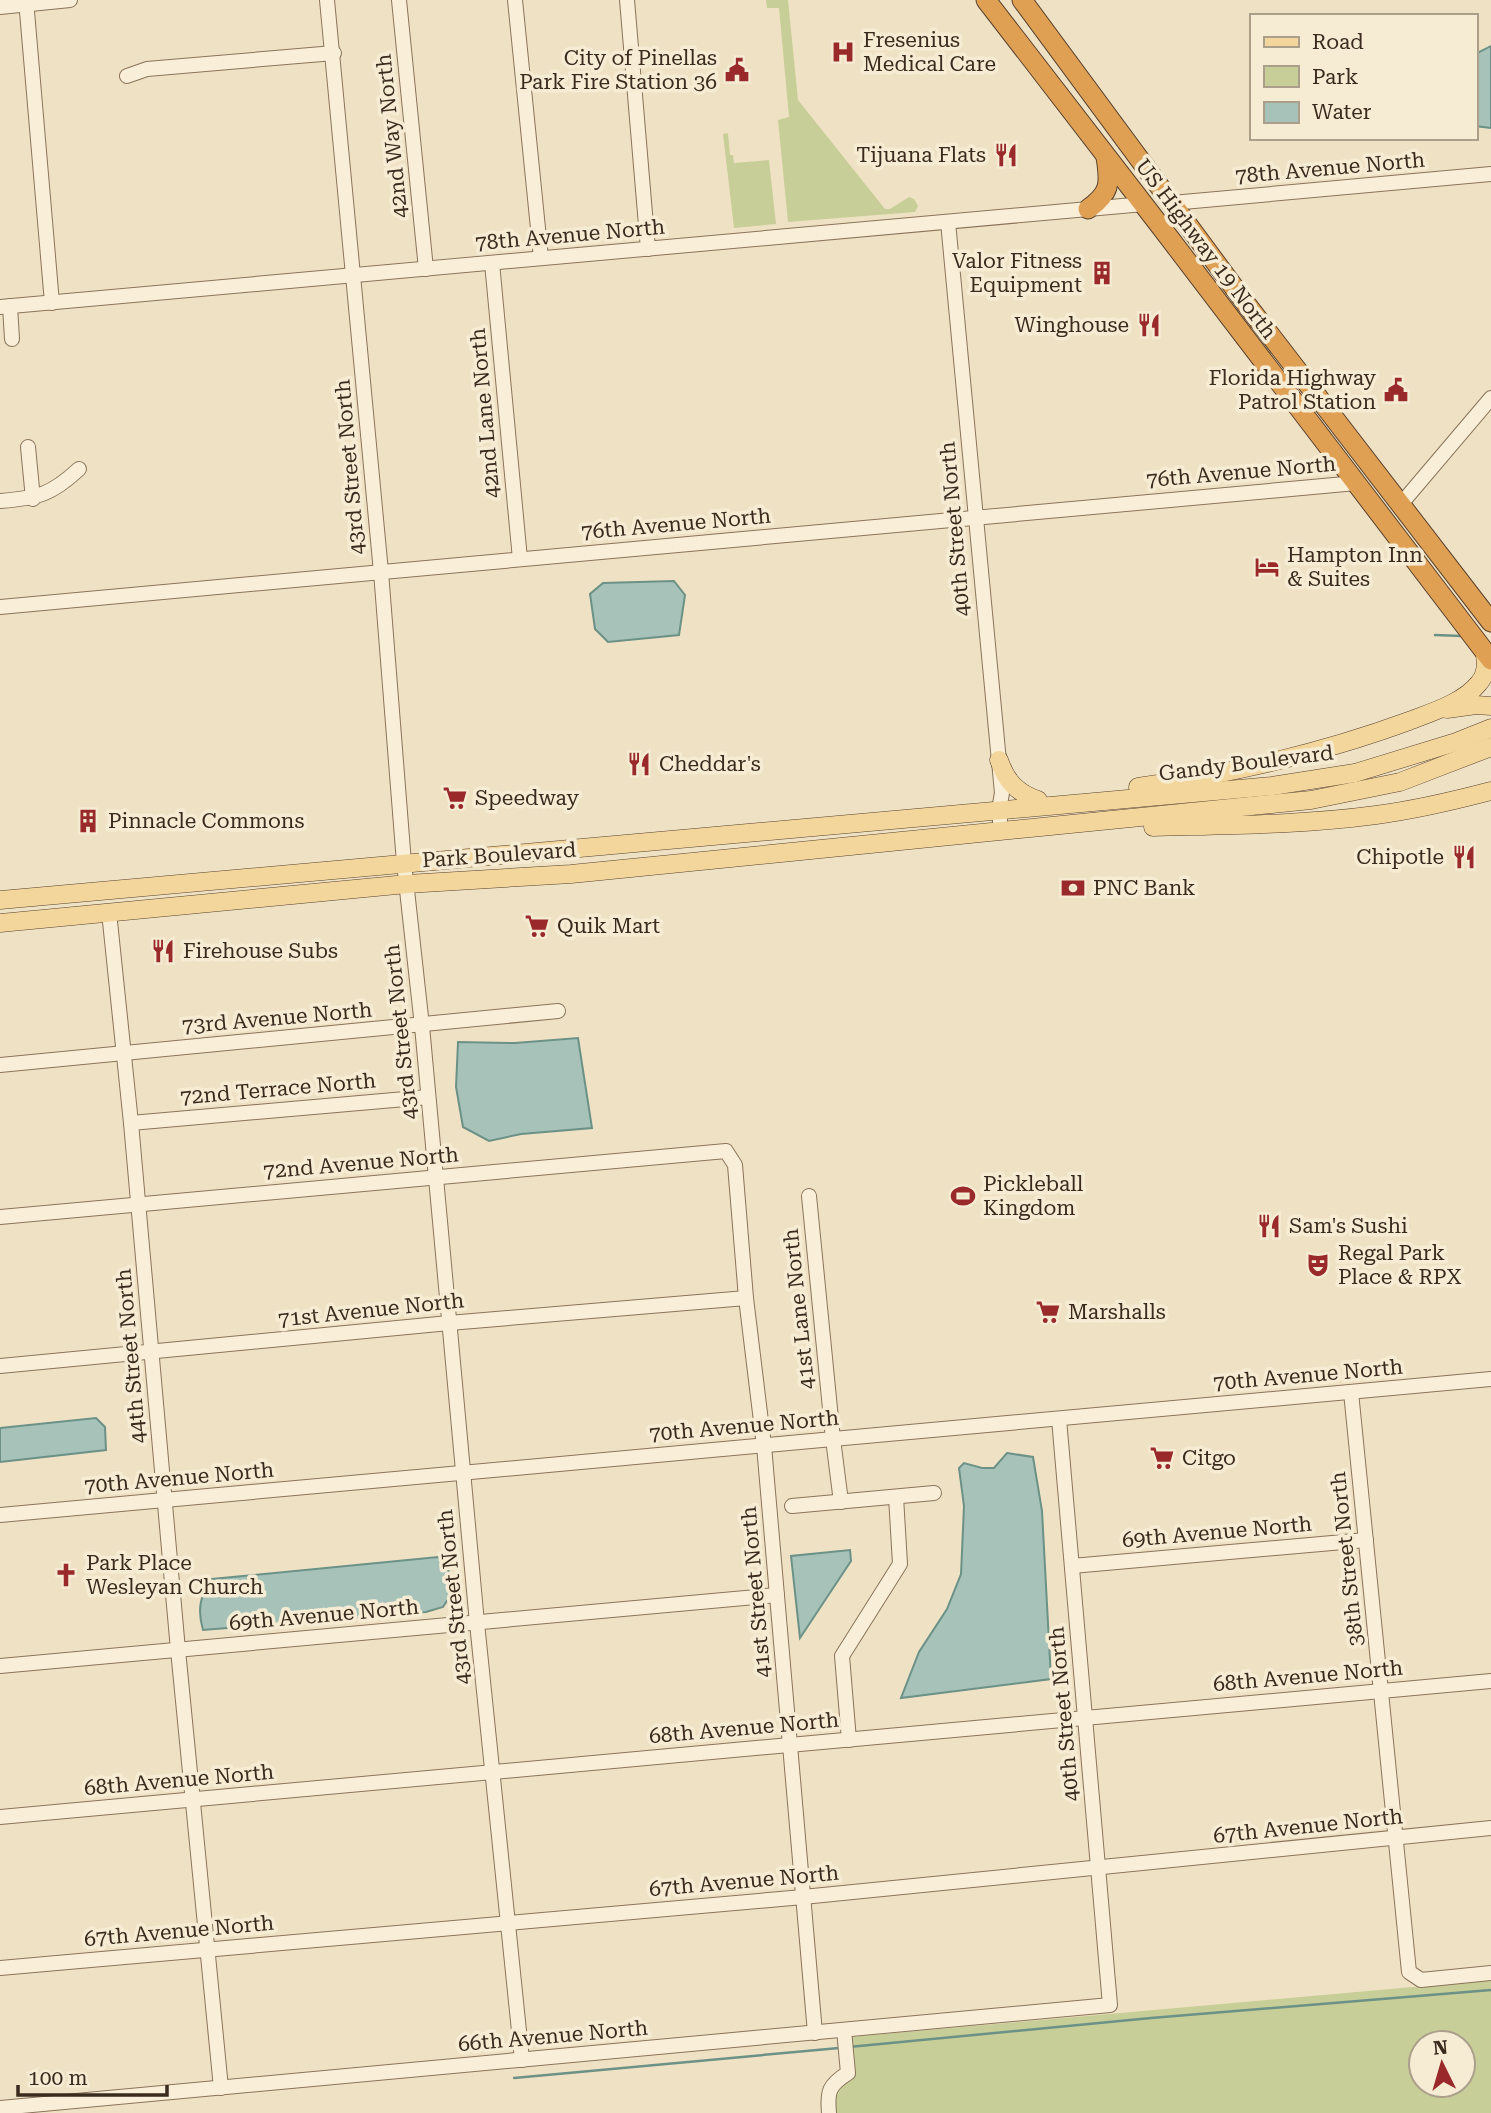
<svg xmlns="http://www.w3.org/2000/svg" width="1491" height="2113" viewBox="0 0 1491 2113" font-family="'Roboto Serif',serif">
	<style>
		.green { fill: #c8ce98; fill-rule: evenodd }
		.water { fill: #a6c2b9; stroke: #6c9187; stroke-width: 2 }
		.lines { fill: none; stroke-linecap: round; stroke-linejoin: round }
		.stream { stroke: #6c9187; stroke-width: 2.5 }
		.minor-casing { stroke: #8a735a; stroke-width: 16 }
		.major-casing { stroke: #58412e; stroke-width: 19 }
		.highway-casing { stroke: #58412e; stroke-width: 21 }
		.minor { stroke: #f9efd8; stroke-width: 14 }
		.major { stroke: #f3d69c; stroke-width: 18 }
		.highway { stroke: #e0a054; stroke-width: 19 }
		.labels { text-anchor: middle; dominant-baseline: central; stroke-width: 7; stroke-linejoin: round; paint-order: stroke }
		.poi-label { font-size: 21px; fill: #3a2b1e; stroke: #f6ecd4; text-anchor: start }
		.street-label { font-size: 21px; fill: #3a2b1e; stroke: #f6ecd4 }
	</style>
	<rect width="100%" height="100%" fill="#efe2c4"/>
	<g class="green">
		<path d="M 766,0 L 788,0 L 798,100 L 885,209 L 890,209 L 909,197 L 914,199 L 918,206 L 915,212 L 788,222 L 778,120 L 789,117 L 779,8 L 767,8 Z"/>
		<path d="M 728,133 L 730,155 L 733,155 L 734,163 L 769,160 L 776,224 L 734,228 L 723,134 Z"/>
		<path d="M 1491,1980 L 1491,2113 L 834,2113 L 833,2097 L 850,2037 ZM 1421,2043 L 1463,2043 L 1463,2085 L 1421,2085 Z"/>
	</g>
	<g class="water">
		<path d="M 1491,46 L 1491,128 L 1475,126 L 1475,54 Z"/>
		<path d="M 674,581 L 685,595 L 679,635 L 608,642 L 595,629 L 590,594 L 603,583 Z"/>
		<path d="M 578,1038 L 592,1128 L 521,1134 L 489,1141 L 463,1127 L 456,1087 L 458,1042 L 515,1043 Z"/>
		<path d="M 96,1418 L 105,1427 L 106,1450 L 0,1462 L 0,1428 Z"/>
		<path d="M 1007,1453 L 1033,1457 L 1042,1511 L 1051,1679 L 901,1698 L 919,1652 L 947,1609 L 961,1574 L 964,1506 L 959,1468 L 964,1463 L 982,1468 L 994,1468 Z"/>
		<path d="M 850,1550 L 851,1561 L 800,1638 L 791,1556 Z"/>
		<path d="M 438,1557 L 453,1577 L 454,1590 L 443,1607 L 426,1612 L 203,1630 C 197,1610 200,1595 212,1579 Z"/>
	</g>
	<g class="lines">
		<g class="stream">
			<path d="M 1435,635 L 1462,636"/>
			<path d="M 849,2047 L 1151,2018 L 1491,1990"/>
			<path d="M 514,2078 L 839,2048"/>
		</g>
		<g class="minor-casing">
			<g id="minor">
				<path d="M 26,0 L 52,303"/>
				<path d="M 327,0 L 381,572 L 404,863 L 422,1026 L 477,1623 L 522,2060"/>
				<path d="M 399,0 L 426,269"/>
				<path d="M 515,0 L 541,258"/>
				<path d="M 627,0 L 648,249"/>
				<path d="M 0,7 L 70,0"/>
				<path d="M 127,76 L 147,69 L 334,53"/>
				<path d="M 1172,203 L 1491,174"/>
				<path d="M 948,222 L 1002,793 L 999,810 L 1001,832"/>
				<path d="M 492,263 L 520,559"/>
				<path d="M 10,306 L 12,339"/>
				<path d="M 0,307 L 1144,204"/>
				<path d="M 28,447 L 33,499"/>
				<path d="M 0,501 C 38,498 51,495 79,469"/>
				<path d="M 1401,504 L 1491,398"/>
				<path d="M 0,607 L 1356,483"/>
				<path d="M 109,912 L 131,1123 L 178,1650 L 221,2088"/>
				<path d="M 0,1065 L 558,1011"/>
				<path d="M 131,1123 L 428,1097"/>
				<path d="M 809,1196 L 833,1439 L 841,1502"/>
				<path d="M 0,1217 L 726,1151 L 735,1165 L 746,1298 L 764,1446 L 815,2033"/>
				<path d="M 0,1366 L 449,1323 L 746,1298"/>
				<path d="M 1351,1392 L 1409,1972 L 1421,1980 L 1491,1973"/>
				<path d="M 792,1506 L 934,1493"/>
				<path d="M 0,1515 L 1491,1379"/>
				<path d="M 1072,1566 L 1366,1540"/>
				<path d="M 0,1666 L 777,1595"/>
				<path d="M 849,1740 L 842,1656 L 900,1564 L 896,1497"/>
				<path d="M 0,1817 L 1491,1681"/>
				<path d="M 0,1968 L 803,1897 L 1491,1828"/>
				<path d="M 0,2108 L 1110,2005 L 1059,1419"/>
				<path d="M 829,2113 C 827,2091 829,2085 848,2073 L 844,2030"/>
			</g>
		</g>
		<g class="major-casing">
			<g id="major">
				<path d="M 1447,709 L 1476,705 L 1491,706"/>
				<path d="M 999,760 C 1006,781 1017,793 1038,800"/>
				<path d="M 1138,787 C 1233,773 1319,754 1409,721 C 1432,712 1463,703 1479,683 C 1487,674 1486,664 1485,653"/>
				<path d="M 1153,827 C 1227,825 1302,825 1376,815 C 1415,810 1453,801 1491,791"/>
				<path d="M 0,900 L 1272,786 L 1355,773 L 1456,742 L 1491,728"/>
				<path d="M 0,923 L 407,884 L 571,874 L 1311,800 L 1400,782 L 1491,747"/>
			</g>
		</g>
		<g class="highway-casing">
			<g id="highway">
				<path d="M 986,0 L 1161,227 L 1491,660"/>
				<path d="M 1022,0 L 1247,305 L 1491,622"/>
				<path d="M 1088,209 C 1111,193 1110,183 1106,157"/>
			</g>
		</g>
		<use href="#minor" class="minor"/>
		<use href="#major" class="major"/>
		<use href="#highway" class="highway"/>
	</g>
	<defs>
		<g id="hospital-bare" transform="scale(1.89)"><path d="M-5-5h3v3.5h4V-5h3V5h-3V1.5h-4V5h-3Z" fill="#9a292b" stroke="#f6ecd4" stroke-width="2.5" paint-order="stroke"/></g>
		<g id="civic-bare" transform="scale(1.89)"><path d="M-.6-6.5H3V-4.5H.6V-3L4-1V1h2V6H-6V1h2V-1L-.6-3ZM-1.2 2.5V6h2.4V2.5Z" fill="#9a292b" stroke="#f6ecd4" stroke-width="2.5" paint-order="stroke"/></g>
		<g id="restaurant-bare" transform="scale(1.89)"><path d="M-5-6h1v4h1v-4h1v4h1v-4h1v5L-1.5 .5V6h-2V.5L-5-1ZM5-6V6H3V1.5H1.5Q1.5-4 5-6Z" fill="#9a292b" stroke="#f6ecd4" stroke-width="2.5" paint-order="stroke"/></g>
		<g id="building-bare" transform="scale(1.89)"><path d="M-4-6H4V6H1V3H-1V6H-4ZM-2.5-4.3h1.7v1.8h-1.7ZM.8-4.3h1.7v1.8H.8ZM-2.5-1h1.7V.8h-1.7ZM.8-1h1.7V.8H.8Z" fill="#9a292b" stroke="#f6ecd4" stroke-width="2.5" paint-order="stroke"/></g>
		<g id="hotel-bare" transform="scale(1.89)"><path d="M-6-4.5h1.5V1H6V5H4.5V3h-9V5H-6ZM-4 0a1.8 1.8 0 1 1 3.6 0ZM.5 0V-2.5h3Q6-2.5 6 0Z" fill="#9a292b" stroke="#f6ecd4" stroke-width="2.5" paint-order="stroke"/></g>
		<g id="supermarket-bare" transform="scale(1.89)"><path d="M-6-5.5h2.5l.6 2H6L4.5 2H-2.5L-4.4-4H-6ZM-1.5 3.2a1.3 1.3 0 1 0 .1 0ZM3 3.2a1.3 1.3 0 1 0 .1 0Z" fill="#9a292b" stroke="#f6ecd4" stroke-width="2.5" paint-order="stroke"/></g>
		<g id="bank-bare" transform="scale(1.89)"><path d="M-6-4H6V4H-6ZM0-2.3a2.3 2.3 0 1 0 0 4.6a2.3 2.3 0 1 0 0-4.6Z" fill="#9a292b" stroke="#f6ecd4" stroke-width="2.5" paint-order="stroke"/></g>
		<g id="stadium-bare" transform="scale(1.89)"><path d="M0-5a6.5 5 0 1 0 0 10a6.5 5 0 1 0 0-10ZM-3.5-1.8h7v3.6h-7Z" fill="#9a292b" stroke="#f6ecd4" stroke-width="2.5" paint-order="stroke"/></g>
		<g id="theatre-bare" transform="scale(1.89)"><path d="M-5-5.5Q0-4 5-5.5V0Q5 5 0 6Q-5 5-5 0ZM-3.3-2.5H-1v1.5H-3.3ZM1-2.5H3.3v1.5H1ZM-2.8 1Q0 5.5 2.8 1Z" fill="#9a292b" stroke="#f6ecd4" stroke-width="2.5" paint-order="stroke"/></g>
		<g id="church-bare" transform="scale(1.89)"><path d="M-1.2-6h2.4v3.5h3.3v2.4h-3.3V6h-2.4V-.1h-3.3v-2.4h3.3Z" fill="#9a292b" stroke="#f6ecd4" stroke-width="2.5" paint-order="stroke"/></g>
	</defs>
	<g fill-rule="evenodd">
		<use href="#hospital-bare" x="843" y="52"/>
		<use href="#civic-bare" x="737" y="70"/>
		<use href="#restaurant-bare" x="1006" y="155"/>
		<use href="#building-bare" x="1102" y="273"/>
		<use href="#restaurant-bare" x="1149" y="325"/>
		<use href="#civic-bare" x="1396" y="390"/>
		<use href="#hotel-bare" x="1267" y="567"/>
		<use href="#restaurant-bare" x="639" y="764"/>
		<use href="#supermarket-bare" x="455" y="798"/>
		<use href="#building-bare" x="88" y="821"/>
		<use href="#restaurant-bare" x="1464" y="857"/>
		<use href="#bank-bare" x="1073" y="888"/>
		<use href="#supermarket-bare" x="537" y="926"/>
		<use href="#restaurant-bare" x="163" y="951"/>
		<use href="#stadium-bare" x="963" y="1196"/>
		<use href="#restaurant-bare" x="1269" y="1226"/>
		<use href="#theatre-bare" x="1318" y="1265"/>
		<use href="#supermarket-bare" x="1048" y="1312"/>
		<use href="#supermarket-bare" x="1162" y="1458"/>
		<use href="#church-bare" x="66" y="1575"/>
	</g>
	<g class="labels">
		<g class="poi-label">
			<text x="863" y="40">Fresenius<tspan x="863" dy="24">Medical Care</tspan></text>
			<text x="717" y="58" text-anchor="end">City of Pinellas<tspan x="717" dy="24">Park Fire Station 36</tspan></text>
			<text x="986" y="155" text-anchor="end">Tijuana Flats</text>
			<text x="1082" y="261" text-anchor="end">Valor Fitness<tspan x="1082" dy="24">Equipment</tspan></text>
			<text x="1129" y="325" text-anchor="end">Winghouse</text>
			<text x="1376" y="378" text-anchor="end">Florida Highway<tspan x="1376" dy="24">Patrol Station</tspan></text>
			<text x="1287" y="555">Hampton Inn<tspan x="1287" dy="24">&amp; Suites</tspan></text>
			<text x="659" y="764">Cheddar's</text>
			<text x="475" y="798">Speedway</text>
			<text x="108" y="821">Pinnacle Commons</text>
			<text x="1444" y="857" text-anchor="end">Chipotle</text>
			<text x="1093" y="888">PNC Bank</text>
			<text x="557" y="926">Quik Mart</text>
			<text x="183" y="951">Firehouse Subs</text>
			<text x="983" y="1184">Pickleball<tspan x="983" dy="24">Kingdom</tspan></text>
			<text x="1289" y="1226">Sam's Sushi</text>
			<text x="1338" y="1253">Regal Park<tspan x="1338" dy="24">Place &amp; RPX</tspan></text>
			<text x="1068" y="1312">Marshalls</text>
			<text x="1182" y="1458">Citgo</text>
			<text x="86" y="1563">Park Place<tspan x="86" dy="24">Wesleyan Church</tspan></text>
		</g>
		<g class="street-label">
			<text transform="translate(392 136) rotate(-96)">42nd Way North</text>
			<text transform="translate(1330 168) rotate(-5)">78th Avenue North</text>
			<text transform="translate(570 235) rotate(-5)">78th Avenue North</text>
			<text transform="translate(1206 249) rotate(53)">US Highway 19 North</text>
			<text transform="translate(485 413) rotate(-95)">42nd Lane North</text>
			<text transform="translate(350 467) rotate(-95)">43rd Street North</text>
			<text transform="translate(1241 472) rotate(-5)">76th Avenue North</text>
			<text transform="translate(676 524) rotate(-5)">76th Avenue North</text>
			<text transform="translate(955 529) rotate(-95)">40th Street North</text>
			<text transform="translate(1246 763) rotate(-7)">Gandy Boulevard</text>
			<text transform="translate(499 855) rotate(-4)">Park Boulevard</text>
			<text transform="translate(277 1018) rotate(-5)">73rd Avenue North</text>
			<text transform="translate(401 1032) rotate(-96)">43rd Street North</text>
			<text transform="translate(278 1089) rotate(-5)">72nd Terrace North</text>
			<text transform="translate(361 1163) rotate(-5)">72nd Avenue North</text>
			<text transform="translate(799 1309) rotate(-96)">41st Lane North</text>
			<text transform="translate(371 1310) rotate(-6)">71st Avenue North</text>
			<text transform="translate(131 1356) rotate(-95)">44th Street North</text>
			<text transform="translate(1308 1375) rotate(-5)">70th Avenue North</text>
			<text transform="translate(744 1426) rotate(-5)">70th Avenue North</text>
			<text transform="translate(179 1478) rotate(-5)">70th Avenue North</text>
			<text transform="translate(1217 1532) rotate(-5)">69th Avenue North</text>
			<text transform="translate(1347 1559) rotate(-96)">38th Street North</text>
			<text transform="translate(756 1592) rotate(-95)">41st Street North</text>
			<text transform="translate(454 1597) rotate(-96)">43rd Street North</text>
			<text transform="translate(324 1615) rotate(-5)">69th Avenue North</text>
			<text transform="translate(1308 1676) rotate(-5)">68th Avenue North</text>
			<text transform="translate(1064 1714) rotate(-95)">40th Street North</text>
			<text transform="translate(744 1728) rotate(-5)">68th Avenue North</text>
			<text transform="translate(179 1780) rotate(-5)">68th Avenue North</text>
			<text transform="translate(1308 1826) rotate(-6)">67th Avenue North</text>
			<text transform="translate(744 1881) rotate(-5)">67th Avenue North</text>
			<text transform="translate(179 1931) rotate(-5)">67th Avenue North</text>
			<text transform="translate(553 2036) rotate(-5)">66th Avenue North</text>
		</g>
	</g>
	<rect x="1250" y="14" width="228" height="126" fill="#f6ecd4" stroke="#ab9f8b" stroke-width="2"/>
	<rect x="1264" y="37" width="35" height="10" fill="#f3d69c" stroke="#ab9f8b" stroke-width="2"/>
	<text x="1312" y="49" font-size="21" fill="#3a2b1e">Road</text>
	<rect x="1264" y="66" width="35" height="21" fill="#c8ce98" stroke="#ab9f8b" stroke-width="2"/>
	<text x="1312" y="84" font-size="21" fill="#3a2b1e">Park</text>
	<rect x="1264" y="102" width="35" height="21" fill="#a6c2b9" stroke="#ab9f8b" stroke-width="2"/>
	<text x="1312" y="119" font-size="21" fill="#3a2b1e">Water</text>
	<g transform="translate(1442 2064) rotate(355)"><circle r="33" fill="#f6ecd4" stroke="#ab9f8b" stroke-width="2"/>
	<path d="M0-5L12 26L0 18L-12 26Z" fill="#9a292b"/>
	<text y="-10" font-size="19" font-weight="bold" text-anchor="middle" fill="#3a2b1e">N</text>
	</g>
	<path d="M18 2085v10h149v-10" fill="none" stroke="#3a2b1e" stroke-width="3.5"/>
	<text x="28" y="2085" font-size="21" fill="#3a2b1e" stroke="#f6ecd4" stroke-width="5" paint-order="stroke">100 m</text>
</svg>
